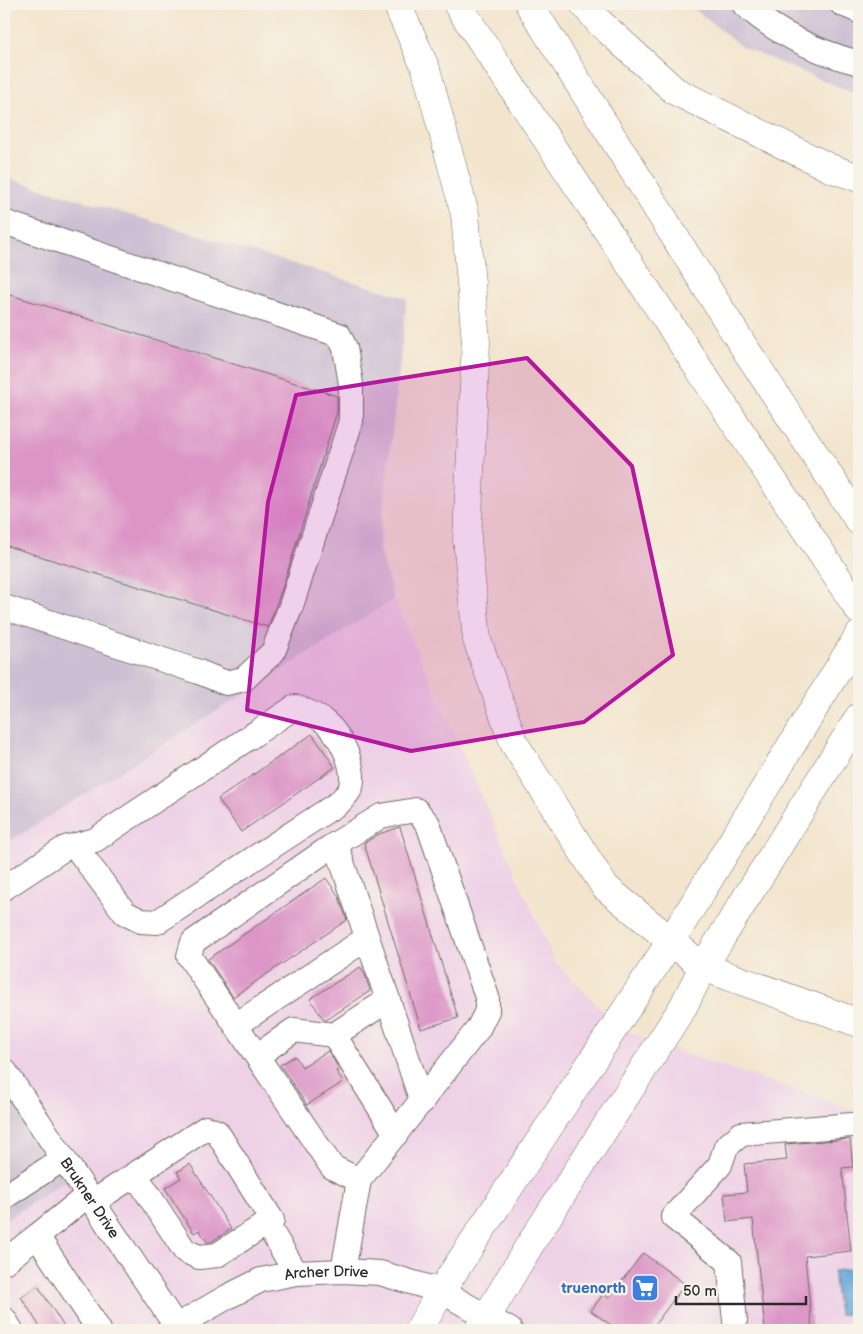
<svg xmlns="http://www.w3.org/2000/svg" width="863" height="1334" viewBox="0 0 863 1334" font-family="'Balsamiq Sans',sans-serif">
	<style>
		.built { fill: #eed0e7 }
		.industrial { fill: #ccbed3 }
		.water { fill: #67a7da; stroke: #496982 }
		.building { fill: #dc95c7 }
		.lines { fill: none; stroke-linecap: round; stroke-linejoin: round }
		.minor-casing { stroke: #716c64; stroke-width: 26 }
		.major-casing { stroke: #716c64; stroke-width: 29 }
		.highway-casing { stroke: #716c64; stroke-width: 29 }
		.minor { stroke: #fff; stroke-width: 24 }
		.major { stroke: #fff; stroke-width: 28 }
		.highway { stroke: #fff; stroke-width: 28 }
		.marked { fill: #b5179e; fill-opacity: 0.2; stroke: #b5179e; stroke-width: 4; stroke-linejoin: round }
		.labels { text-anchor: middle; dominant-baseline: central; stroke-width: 5; stroke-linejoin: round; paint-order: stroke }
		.street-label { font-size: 15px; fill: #2b2b2b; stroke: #f7f3e8 }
		.shop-label { font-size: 15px; font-weight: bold; fill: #366cbe; stroke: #f7f3e8; text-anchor: end }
	</style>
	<rect width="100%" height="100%" fill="#f7f3e8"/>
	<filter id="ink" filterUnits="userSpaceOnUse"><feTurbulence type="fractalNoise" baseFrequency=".02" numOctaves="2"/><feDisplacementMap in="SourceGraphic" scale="10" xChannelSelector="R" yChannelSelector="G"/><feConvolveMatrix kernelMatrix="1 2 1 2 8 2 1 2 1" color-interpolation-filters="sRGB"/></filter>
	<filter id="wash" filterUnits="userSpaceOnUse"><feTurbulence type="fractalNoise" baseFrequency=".0096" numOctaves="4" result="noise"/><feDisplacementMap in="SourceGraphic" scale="20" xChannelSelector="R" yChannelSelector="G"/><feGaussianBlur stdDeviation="1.12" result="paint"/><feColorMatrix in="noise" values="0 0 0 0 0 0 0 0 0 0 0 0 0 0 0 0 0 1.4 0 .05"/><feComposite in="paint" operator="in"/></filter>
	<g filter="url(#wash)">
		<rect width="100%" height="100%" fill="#f3e5cd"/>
		<path class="built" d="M 394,599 L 555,962 L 616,1024 L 658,1045 L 859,1111 L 859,1330 L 4,1330 L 4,1221 L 74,1174 L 4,1070 L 4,845 Z"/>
		<g class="industrial">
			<path d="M 688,4 L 859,4 L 859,95 L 742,47 Z"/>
			<path d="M 4,177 L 407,298 L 379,548 L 394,599 L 4,845 Z"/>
			<path d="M 4,1070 L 74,1175 L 4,1221 Z"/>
		</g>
		<path class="water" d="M 851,1269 L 857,1313 L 839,1315 L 833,1271 Z"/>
		<g id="blocks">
			<g class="building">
				<path d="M 4,293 L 337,396 L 337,412 L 283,586 L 268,627 L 4,545 Z"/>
				<path d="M 312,734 L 335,767 L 241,832 L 218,799 Z"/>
				<path d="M 400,827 L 458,1018 L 421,1029 L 364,843 L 379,834 Z"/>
				<path d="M 326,878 L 339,897 L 347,920 L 233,997 L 208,959 Z"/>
				<path d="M 360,967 L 365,974 L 370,991 L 326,1020 L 324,1020 L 310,999 Z"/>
				<path d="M 328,1051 L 339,1069 L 336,1071 L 343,1082 L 307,1105 L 280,1065 L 295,1056 L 302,1067 Z"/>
				<path d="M 850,1139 L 853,1167 L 842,1168 L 851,1251 L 805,1256 L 812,1330 L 765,1330 L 753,1219 L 727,1222 L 724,1194 L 747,1192 L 744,1164 L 787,1160 L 785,1144 Z"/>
				<path d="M 190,1164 L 231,1229 L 211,1242 L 207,1242 L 199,1230 L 194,1233 L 165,1188 L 181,1178 L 177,1172 Z"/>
				<path d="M 643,1253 L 685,1284 L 651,1330 L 618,1330 L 591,1311 L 603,1294 L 609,1298 Z"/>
				<path d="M 38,1286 L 66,1330 L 42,1330 L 21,1297 Z"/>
			</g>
		</g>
	</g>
	<g filter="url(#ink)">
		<use href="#blocks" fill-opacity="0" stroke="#716c64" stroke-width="1"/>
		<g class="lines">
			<g class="minor-casing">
				<g id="minor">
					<path d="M 744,4 C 775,33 818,52 859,63"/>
					<path d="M 842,4 L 859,11"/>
					<path d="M 4,222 L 339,335 L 345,348 L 351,384 L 351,421 L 291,606 L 273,652 L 244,679 L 226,683 L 199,672 L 4,607"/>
					<path d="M 336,844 L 422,1102"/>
					<path d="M 4,888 L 65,848 L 95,840 L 295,707 C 307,711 317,715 326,723 C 341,736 356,767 351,787 C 350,792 343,798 340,802 L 157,922 L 141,921 L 125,913 L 75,846"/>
					<path d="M 236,1025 L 367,938"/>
					<path d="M 334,1035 L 396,1134"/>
					<path d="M 257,1056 L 294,1030 L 334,1035 L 388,1000"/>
					<path id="s1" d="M 4,1070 L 176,1326"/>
					<path d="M 88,1195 L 37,1236 L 99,1330"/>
					<path d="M 4,1197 L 63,1159"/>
					<path d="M 93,1202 L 206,1128 L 217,1132 L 272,1220 L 217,1255 L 199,1257 L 185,1251 L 135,1174"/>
					<path d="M 267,1224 L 296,1273"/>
					<path d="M 4,1262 L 37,1236"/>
					<path d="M 343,1271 L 359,1180 L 478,1029 L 487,1011 L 487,997 L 428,824 L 416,810 L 381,816 L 329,848 L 193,942 L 189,956 L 332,1167 L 359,1180"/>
					<path d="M 4,1319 L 11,1330"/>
					<path d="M 735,1321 L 729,1262 L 673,1217 L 720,1165 L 726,1147 L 741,1134 L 852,1125"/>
					<path id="s2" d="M 170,1330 L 227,1297 L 261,1280 L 296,1273 L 343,1271 L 380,1273 L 441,1291 L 510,1330"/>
				</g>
			</g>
			<g class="major-casing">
				<g id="major">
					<path d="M 419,1330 L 441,1291 L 671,941 L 859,635"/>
					<path d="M 479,1330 L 529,1246 L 683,1007 L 703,967 L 859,717"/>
				</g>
			</g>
			<g class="highway-casing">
				<g id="highway">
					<path d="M 397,4 L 426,69 L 465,214 L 476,342 L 467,539 L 477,640 L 514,743 L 605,887 L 671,941 L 703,967 L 859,1023"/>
					<path d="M 457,4 L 859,610"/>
					<path d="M 529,4 L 742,344 L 859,521"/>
					<path d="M 584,4 L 599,22 L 675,91 L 830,168 L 859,178"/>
				</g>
			</g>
			<use href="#minor" class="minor"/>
			<use href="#major" class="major"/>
			<use href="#highway" class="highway"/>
		</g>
	</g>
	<path class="marked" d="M 527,358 L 632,466 L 673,655 L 584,722 L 411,751 L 247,710 L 268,502 L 296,395 Z"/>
	<defs>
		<g id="supermarket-square" transform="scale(1.4375)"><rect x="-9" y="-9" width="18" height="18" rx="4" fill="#3f7fe0" stroke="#f7f3e8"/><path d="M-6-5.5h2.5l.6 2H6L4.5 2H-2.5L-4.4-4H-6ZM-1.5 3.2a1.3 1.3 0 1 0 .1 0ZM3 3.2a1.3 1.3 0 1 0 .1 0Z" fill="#fff"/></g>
	</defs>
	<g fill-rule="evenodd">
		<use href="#supermarket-square" x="645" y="1288"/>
	</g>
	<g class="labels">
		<g class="street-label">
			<text stroke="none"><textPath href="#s1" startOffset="154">Brukner Drive</textPath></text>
			<text stroke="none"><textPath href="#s2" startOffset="170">Archer Drive</textPath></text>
		</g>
		<g class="shop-label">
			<text x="626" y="1288">truenorth</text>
		</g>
	</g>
	<rect width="863" height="1334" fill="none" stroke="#f7f3e8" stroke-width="20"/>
	<path d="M676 1296v8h130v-8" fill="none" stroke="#2b2b2b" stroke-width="2.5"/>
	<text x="683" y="1296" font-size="15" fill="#2b2b2b" stroke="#f7f3e8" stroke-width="4" paint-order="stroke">50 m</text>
</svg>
